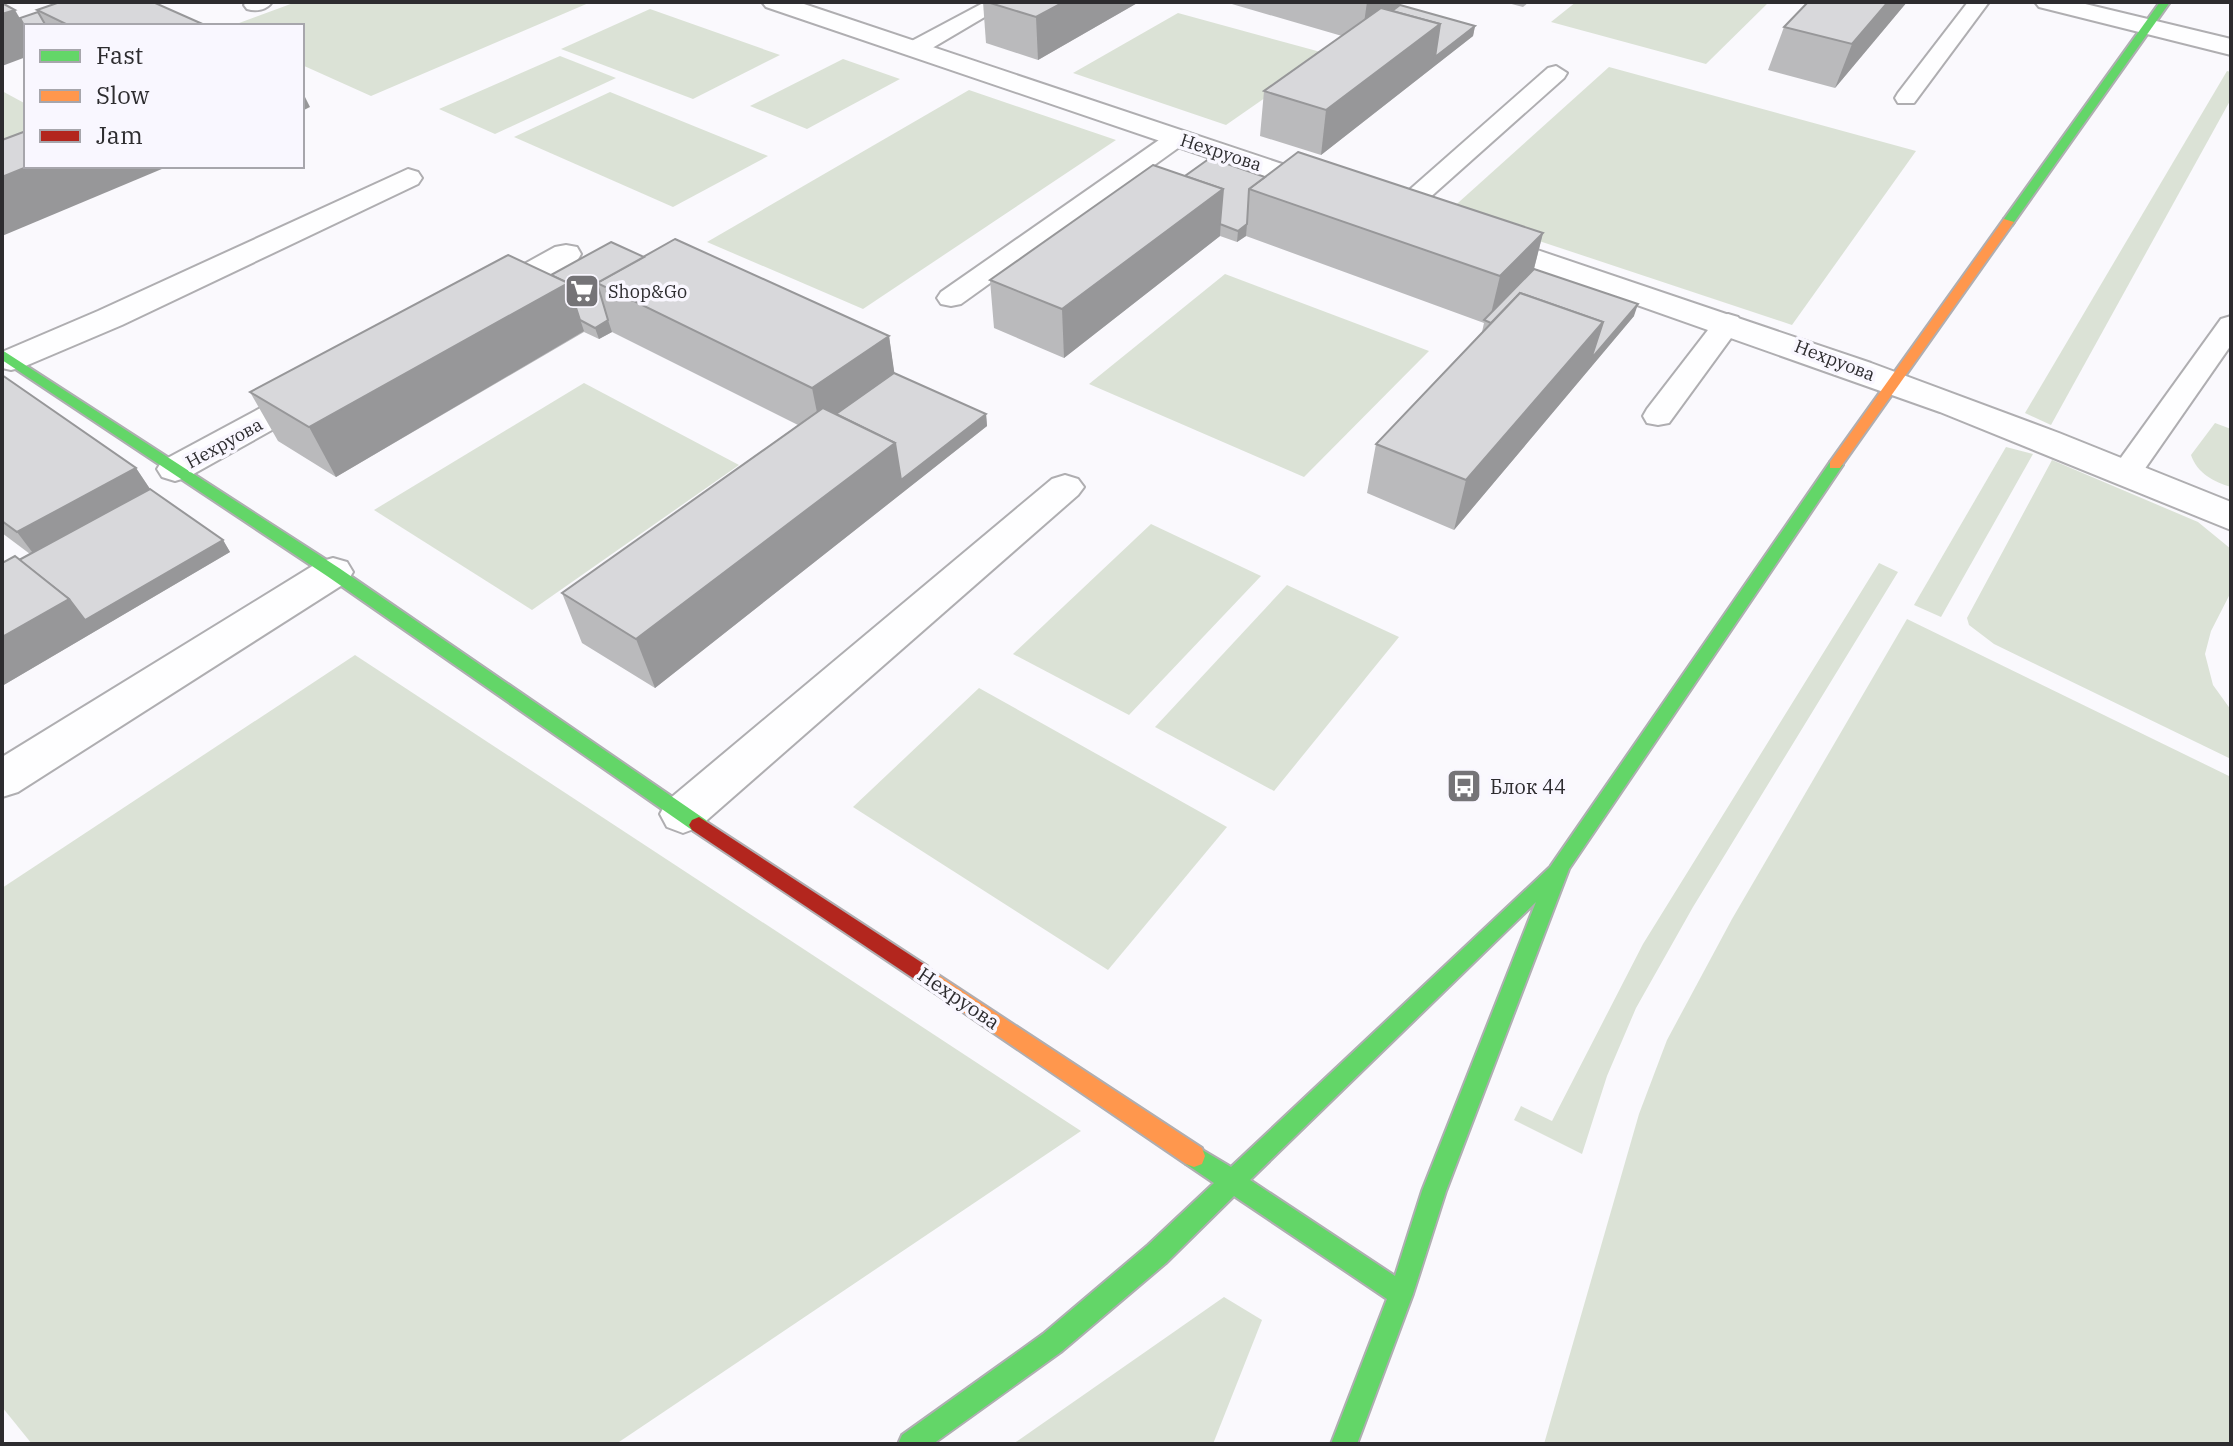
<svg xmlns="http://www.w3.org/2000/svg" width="2233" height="1446" viewBox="0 0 2233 1446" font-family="'IBM Plex Serif',serif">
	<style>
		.green { fill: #dbe2d6 }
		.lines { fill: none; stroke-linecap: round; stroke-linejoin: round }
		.lane-casing { stroke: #afaeb1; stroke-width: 4 }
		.street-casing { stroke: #afaeb1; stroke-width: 4 }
		.fast-casing { stroke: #afaeb1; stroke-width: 4 }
		.slow-casing { stroke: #afaeb1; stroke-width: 4 }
		.jam-casing { stroke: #afaeb1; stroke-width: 4 }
		.lane { fill: #fefeff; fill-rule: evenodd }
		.street { fill: #fefeff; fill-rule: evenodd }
		.fast { fill: #63d668; fill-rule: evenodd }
		.slow { fill: #ff974d; fill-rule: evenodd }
		.jam { fill: #b3261e; fill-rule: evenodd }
		.wall { fill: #bababc }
		.shaded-wall { fill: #979799 }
		.building { fill: #d8d8db; stroke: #979799; stroke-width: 2 }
		.labels { text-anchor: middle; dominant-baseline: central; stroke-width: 7; stroke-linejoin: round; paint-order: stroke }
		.far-street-label { font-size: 18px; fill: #2d2c2f; stroke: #f9f7ff }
		.far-poi-label { font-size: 18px; fill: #2d2c2f; stroke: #f9f7ff; text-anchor: start }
		.poi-label { font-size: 20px; fill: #2d2c2f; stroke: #f9f7ff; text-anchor: start }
		.street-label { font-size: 20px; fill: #2d2c2f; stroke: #f9f7ff }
	</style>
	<rect width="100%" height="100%" fill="#faf9fd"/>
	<g class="green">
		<path d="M 296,2 L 591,2 L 371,96 L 302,65 L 302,26 L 231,26 Z"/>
		<path d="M 1576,2 L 1769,2 L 1706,64 L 1551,22 Z"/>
		<path d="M 650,9 L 780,55 L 693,99 L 561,49 Z"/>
		<path d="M 1178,13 L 1328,54 L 1226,125 L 1073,73 Z"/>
		<path d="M 560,56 L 616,78 L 495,134 L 439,109 Z"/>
		<path d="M 843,59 L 900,79 L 807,129 L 750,106 Z"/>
		<path d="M 1609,67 L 1916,151 L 1792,325 L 1449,211 Z"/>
		<path d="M 2227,71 L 2231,72 L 2231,99 L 2051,425 L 2025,413 Z"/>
		<path d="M 969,90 L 1116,140 L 863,309 L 707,242 Z"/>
		<path d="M 2,91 L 26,104 L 26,154 L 2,163 Z"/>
		<path d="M 610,92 L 768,156 L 673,207 L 514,137 Z"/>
		<path d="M 1225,274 L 1429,351 L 1304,477 L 1089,384 Z"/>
		<path d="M 584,383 L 739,465 L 532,610 L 374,510 Z"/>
		<path d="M 2215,423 L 2231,429 L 2231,487 C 2214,482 2197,473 2191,455 Z"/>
		<path d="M 2006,447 L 2033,454 L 1941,617 L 1914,605 Z"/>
		<path d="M 2052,460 L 2198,522 L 2231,549 L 2231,592 L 2211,631 L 2205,654 L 2213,685 L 2231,710 L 2231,759 L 1994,644 L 1969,625 L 1967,618 Z"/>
		<path d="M 1151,524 L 1261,576 L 1129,715 L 1013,654 Z"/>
		<path d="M 1879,563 L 1898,572 L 1693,907 L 1636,1008 L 1607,1076 L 1582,1154 L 1514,1120 L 1521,1106 L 1552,1121 L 1643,944 Z"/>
		<path d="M 1287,585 L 1399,637 L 1274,791 L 1155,727 Z"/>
		<path d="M 1907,619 L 2231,777 L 2231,1444 L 1544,1444 L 1639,1114 L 1667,1040 L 1732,919 Z"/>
		<path d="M 355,655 L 1081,1131 L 616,1444 L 32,1444 L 2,1407 L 2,888 Z"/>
		<path d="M 979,688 L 1227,827 L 1108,970 L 853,807 Z"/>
		<path d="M 1224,1297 L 1262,1320 L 1213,1444 L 1013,1444 Z"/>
	</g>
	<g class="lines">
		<g class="lane-casing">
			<g id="lane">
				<path d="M 246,2 L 272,2 C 267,10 256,12 247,9 L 244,5 Z"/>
				<path d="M 985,2 L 1010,2 L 922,54 L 914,56 L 903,49 L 906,44 Z"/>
				<path d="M 1968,2 L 1989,2 L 1914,103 L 1898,103 L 1895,98 L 1898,93 Z"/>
				<path d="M 1556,66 L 1567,73 L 1564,78 L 1408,217 L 1390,217 L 1386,212 L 1390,207 L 1548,68 Z"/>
				<path d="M 1177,131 L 1185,133 L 1189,138 L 1185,143 L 961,304 L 951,306 L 941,304 L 937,298 L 941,292 L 1169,133 Z"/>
				<path d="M 1728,314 L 1738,317 L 1742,323 L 1669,423 L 1658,425 L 1647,423 L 1643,416 L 1647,409 L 1718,317 Z"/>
				<path d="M 2231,316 L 2231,345 L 2137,480 L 2126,483 L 2115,480 L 2110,473 L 2115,466 L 2221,319 Z"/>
			</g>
		</g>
		<g class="street-casing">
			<g id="street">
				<path d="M 762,2 L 798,2 L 1339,183 L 1344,189 L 1339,195 L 1329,198 L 1319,195 L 766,7 Z"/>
				<path d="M 2035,2 L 2077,2 L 2231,39 L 2231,55 L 2039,7 Z"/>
				<path d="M 408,169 L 418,172 L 422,178 L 418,184 L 122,325 L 23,367 L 11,370 L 2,368 L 2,352 L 98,311 Z"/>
				<path d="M 1481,231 L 1871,363 L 2059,433 L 2231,502 L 2231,530 L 1940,412 L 1470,246 L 1466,240 L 1470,234 Z"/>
				<path d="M 566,245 L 577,247 L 581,254 L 577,261 L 499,304 L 488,307 L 477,304 L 472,297 L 477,290 L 555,247 Z"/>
				<path d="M 319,380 L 331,383 L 336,390 L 331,397 L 188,477 L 175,481 L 162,477 L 157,469 L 162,461 L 307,383 Z"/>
				<path d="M 1065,475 L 1078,479 L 1084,487 L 1078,495 L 699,827 L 683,833 L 667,827 L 660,814 L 667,801 L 1052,479 Z"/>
				<path d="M 333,558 L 347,562 L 353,572 L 347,582 L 18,792 L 2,797 L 2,757 L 319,562 Z"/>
			</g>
		</g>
		<g class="fast-casing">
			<g id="fast">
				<path d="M 2160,2 L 2170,2 L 2012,225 L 2004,225 L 2004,219 Z"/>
				<path d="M 2,350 L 339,568 L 706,820 L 709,825 L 706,830 L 699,833 L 692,830 L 327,576 L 2,360 Z"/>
				<path d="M 1835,460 L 1843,465 L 1569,869 L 1446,1191 L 1413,1294 L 1357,1444 L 1331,1444 L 1387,1299 L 1234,1196 L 1166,1263 L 1061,1352 L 933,1444 L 898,1444 L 902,1435 L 1043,1334 L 1148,1245 L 1214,1183 L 1186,1164 L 1183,1156 L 1186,1148 L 1194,1145 L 1231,1167 L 1550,867 L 1830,462 ZM 1536,902 L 1422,1191 L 1395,1276 L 1250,1180 Z"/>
			</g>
		</g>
		<g class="slow-casing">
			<g id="slow">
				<path d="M 2004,219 L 2014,222 L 1840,468 L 1830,468 L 1830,462 Z"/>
				<path d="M 920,963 L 1202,1148 L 1205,1156 L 1202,1164 L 1194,1167 L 1186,1164 L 913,978 L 910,972 L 913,966 Z"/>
			</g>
		</g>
		<g class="jam-casing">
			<path id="jam" d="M 699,817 L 927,966 L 930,972 L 927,978 L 920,981 L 913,978 L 692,830 L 689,825 L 692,820 Z"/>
		</g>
		<use href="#lane" class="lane"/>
		<use href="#street" class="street"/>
		<use href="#fast" class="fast"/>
		<use href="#slow" class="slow"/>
		<use href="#jam" class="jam"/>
	</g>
	<g class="wall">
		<path d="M 983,2 L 1139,2 L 1038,60 L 986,43 Z"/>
		<path d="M 1225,2 L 1400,2 L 1400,5 L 1475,26 L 1473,36 L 1321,155 L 1260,136 L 1264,91 L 1342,36 Z"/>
		<path d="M 1504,2 L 1529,2 L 1523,7 Z"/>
		<path d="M 1808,2 L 1907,2 L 1835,88 L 1768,70 L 1784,27 Z"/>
		<path d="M 37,10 L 207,26 L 26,26 L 20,18 L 38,12 Z"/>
		<path d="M 1185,176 L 1265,177 L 1543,233 L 1534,269 L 1634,316 L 1454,530 L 1367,493 L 1376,444 L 1482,332 L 1484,323 L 1246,236 L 1237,242 L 1220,236 L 1064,358 L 994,328 L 990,280 Z"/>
		<path d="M 644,257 L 889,336 L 894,373 L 986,414 L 987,426 L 655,688 L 582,643 L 562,593 L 798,425 L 612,332 L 599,339 L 584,332 L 336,477 L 278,441 L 250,392 L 551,275 Z"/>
		<path d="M 2,375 L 136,468 L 150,489 L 223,540 L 230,552 L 2,686 L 19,560 L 30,554 L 2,533 Z"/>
	</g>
	<g class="shaded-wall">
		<path d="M 1064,2 L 1139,2 L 1038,60 L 1036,17 Z"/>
		<path d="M 1367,2 L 1400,2 L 1398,16 L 1362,37 Z"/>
		<path d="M 1888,2 L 1907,2 L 1835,88 L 1852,44 Z"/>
		<path d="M 15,10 L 26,29 L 26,57 L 2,66 L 2,14 Z"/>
		<path d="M 1440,24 L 1475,26 L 1473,36 L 1321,155 L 1326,110 Z"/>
		<path d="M 305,97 L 310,107 L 302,111 L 302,98 Z"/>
		<path d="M 29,166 L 169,166 L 2,236 L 2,177 Z"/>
		<path d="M 1223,189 L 1220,236 L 1064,358 L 1062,309 Z"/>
		<path d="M 1247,224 L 1246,236 L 1237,242 L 1238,231 Z"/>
		<path d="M 1543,233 L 1531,280 L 1489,322 L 1500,276 Z"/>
		<path d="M 568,283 L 584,331 L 336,477 L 309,427 Z"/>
		<path d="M 1638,304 L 1634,316 L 1454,530 L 1466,480 L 1603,322 Z"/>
		<path d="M 608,320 L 612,332 L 599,339 L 595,328 Z"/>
		<path d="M 889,336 L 896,384 L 822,437 L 812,388 Z"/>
		<path d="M 986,414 L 987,426 L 655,688 L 636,639 L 895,443 Z"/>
		<path d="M 136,468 L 158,501 L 42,565 L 17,532 Z"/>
		<path d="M 223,540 L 230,552 L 2,686 L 2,637 L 69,599 Z"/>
	</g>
	<g class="building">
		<path d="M 60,2 L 153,2 L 207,26 L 70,26 L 37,10 Z"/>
		<path d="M 987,2 L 1064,2 L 1036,17 Z"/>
		<path d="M 1808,2 L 1888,2 L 1852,44 L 1784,27 Z"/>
		<path d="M 2,3 L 15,10 L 2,14 Z"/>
		<path d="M 1400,5 L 1475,26 L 1435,57 L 1440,24 L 1392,11 Z"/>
		<path d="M 1381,8 L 1440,24 L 1326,110 L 1264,91 Z"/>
		<path d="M 38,12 L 46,26 L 26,26 L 26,29 L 20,18 Z"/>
		<path d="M 26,131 L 26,166 L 29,166 L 2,177 L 2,140 Z"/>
		<path d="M 1298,152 L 1543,233 L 1500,276 L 1249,189 Z"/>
		<path d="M 1210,158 L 1265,177 L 1249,189 L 1247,224 L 1238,231 L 1220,224 L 1223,189 L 1185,176 Z"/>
		<path d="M 1153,165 L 1223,189 L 1062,309 L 990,280 Z"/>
		<path d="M 675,239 L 889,336 L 812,388 L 597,283 Z"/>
		<path d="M 611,242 L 644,257 L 597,283 L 608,320 L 595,328 L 580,320 L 568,283 L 551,275 Z"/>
		<path d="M 508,255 L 568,283 L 309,427 L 250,392 Z"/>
		<path d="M 1534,269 L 1638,304 L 1591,359 L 1603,322 L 1520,293 L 1491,323 L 1484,320 Z"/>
		<path d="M 1520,293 L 1603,322 L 1466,480 L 1376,444 Z"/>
		<path d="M 894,373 L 986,414 L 901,480 L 895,443 L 836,414 Z"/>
		<path d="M 2,375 L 136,468 L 17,532 L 2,521 Z"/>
		<path d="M 823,408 L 895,443 L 636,639 L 562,593 Z"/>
		<path d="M 150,489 L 223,540 L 85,620 L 69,599 L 19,560 Z"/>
		<path d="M 15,556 L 69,599 L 2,637 L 2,563 Z"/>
	</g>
	<defs>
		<g id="supermarket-square" transform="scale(1.8)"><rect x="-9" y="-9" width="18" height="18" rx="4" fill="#757477" stroke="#f9f7ff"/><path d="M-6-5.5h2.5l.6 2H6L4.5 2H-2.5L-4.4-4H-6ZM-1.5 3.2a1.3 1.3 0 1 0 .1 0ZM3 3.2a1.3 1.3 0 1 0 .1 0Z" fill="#fff"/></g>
		<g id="bus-square" transform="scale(1.8)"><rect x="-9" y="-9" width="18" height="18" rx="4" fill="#757477" stroke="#f9f7ff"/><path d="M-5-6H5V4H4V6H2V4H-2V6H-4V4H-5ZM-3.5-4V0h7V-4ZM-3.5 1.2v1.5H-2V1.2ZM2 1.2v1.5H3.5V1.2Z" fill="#fff"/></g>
	</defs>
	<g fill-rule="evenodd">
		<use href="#supermarket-square" x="582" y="291"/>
		<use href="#bus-square" x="1464" y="786"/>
	</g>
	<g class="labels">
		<g class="far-street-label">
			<text transform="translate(1221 152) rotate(18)">Нехруова</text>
			<text transform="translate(1835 360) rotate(21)">Нехруова</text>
			<text transform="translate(224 443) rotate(-29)">Нехруова</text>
		</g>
		<g class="far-poi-label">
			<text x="608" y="291">Shop&amp;Go</text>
		</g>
		<g class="poi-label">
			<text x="1490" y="786">Блок 44</text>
		</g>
		<g class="street-label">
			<text transform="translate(959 998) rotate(34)">Нехруова</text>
		</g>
	</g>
	<rect width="2233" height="1446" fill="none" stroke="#2d2c2f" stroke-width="8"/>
	<rect x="24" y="24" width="280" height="144" fill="#f9f7ff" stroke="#a7a6ac" stroke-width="2"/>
	<rect x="40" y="50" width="40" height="12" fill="#63d668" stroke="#a7a6ac" stroke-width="2"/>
	<text x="96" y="64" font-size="24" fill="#2d2c2f">Fast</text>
	<rect x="40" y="90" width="40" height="12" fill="#ff974d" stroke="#a7a6ac" stroke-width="2"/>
	<text x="96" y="104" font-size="24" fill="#2d2c2f">Slow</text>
	<rect x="40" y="130" width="40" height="12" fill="#b3261e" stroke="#a7a6ac" stroke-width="2"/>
	<text x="96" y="144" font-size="24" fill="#2d2c2f">Jam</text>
</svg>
